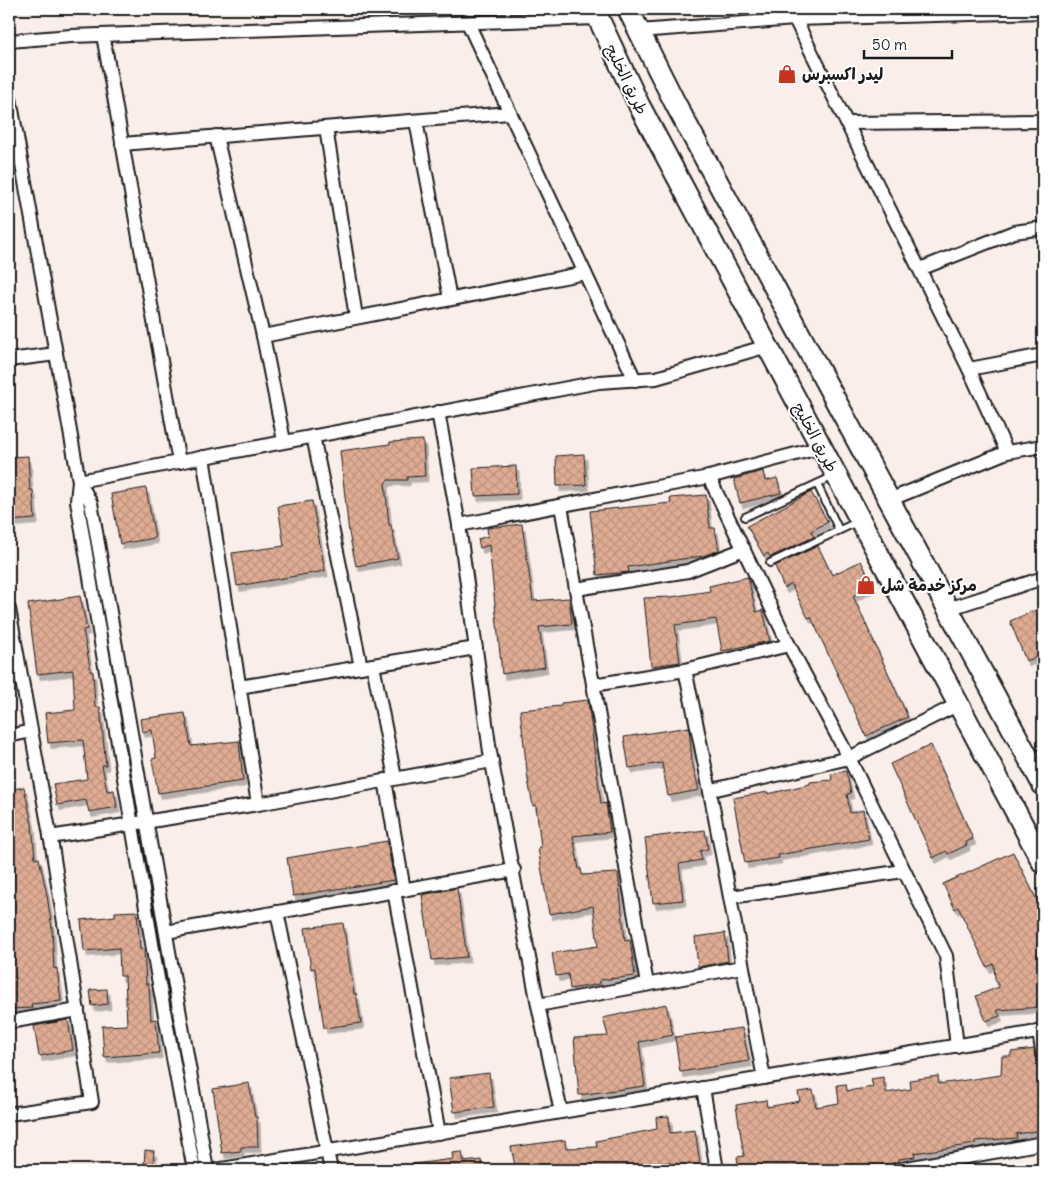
<svg xmlns="http://www.w3.org/2000/svg" width="1052" height="1179" viewBox="0 0 1052 1179" font-family="Delius,'Playpen Sans Arabic',sans-serif">
	<style>
		.building { fill: url(#building-cross-hatch); stroke: #1c1c1c; filter: url(#shadow) }
		.lines { fill: none; stroke-linecap: round; stroke-linejoin: round }
		.service-casing { stroke: #1c1c1c; stroke-width: 10 }
		.minor-casing { stroke: #1c1c1c; stroke-width: 16 }
		.primary-casing { stroke: #1c1c1c; stroke-width: 24 }
		.service { stroke: #fff; stroke-width: 6 }
		.minor { stroke: #fff; stroke-width: 12 }
		.primary { stroke: #fff; stroke-width: 20 }
		.labels { text-anchor: middle; dominant-baseline: central; stroke-width: 4; stroke-linejoin: round; paint-order: stroke }
		.poi-label { font-size: 16px; font-weight: bold; fill: #1c1c1c; stroke: #fff; text-anchor: start }
		.street-label { font-size: 16px; fill: #1c1c1c; stroke: #fff }
	</style>
	<defs>
		<pattern id="building-cross-hatch" width="8" height="8" patternUnits="userSpaceOnUse" patternTransform="scale(1.25)"><rect width="8" height="8" fill="#dfac93"/><path d="M0 0l8 8M0 8l8-8" fill="none" stroke="#bf937e"/></pattern>
		<filter id="shadow"><feDropShadow dx="3" dy="5.5" stdDeviation="0" flood-color="#0004"/></filter>
	</defs>
	<rect width="100%" height="100%" fill="#f9eee9"/>
	<filter id="ink" filterUnits="userSpaceOnUse"><feTurbulence type="fractalNoise" baseFrequency=".02" numOctaves="2"/><feDisplacementMap in="SourceGraphic" scale="10" xChannelSelector="R" yChannelSelector="G"/><feConvolveMatrix kernelMatrix="1 2 1 2 8 2 1 2 1" color-interpolation-filters="sRGB"/></filter>
	<g filter="url(#ink)">
		<g class="building">
			<path d="M 423,440 L 425,476 L 407,477 L 407,480 L 388,480 L 385,483 L 389,525 L 391,525 L 398,558 L 356,566 L 349,533 L 340,451 L 390,444 L 390,442 Z"/>
			<path d="M 584,454 L 586,485 L 557,486 L 556,456 Z"/>
			<path d="M 28,456 L 30,490 L 33,490 L 35,519 L 10,521 L 9,457 Z"/>
			<path d="M 516,466 L 517,494 L 475,496 L 473,468 Z"/>
			<path d="M 763,471 L 765,481 L 777,478 L 781,493 L 740,503 L 734,479 Z"/>
			<path d="M 146,488 L 155,538 L 120,544 L 111,494 Z"/>
			<path d="M 811,492 L 828,522 L 811,531 L 814,537 L 770,557 L 768,553 L 764,556 L 747,526 Z"/>
			<path d="M 706,495 L 710,528 L 715,528 L 719,550 L 703,556 L 628,567 L 629,572 L 597,575 L 590,511 L 671,503 L 670,498 Z"/>
			<path d="M 312,501 L 325,571 L 237,586 L 232,553 L 284,546 L 278,506 Z"/>
			<path d="M 522,524 L 533,601 L 569,598 L 572,624 L 539,627 L 545,667 L 502,674 L 489,545 L 480,548 L 478,539 L 488,536 L 487,528 Z"/>
			<path d="M 818,546 L 832,575 L 861,561 L 873,586 L 853,596 L 908,717 L 866,736 L 811,617 L 808,618 L 791,584 L 784,588 L 775,566 Z"/>
			<path d="M 748,577 L 756,612 L 763,610 L 770,641 L 722,651 L 716,619 L 675,625 L 680,662 L 651,666 L 644,598 L 671,597 L 710,591 L 709,586 Z"/>
			<path d="M 80,596 L 87,629 L 83,630 L 91,672 L 93,672 L 95,707 L 100,707 L 106,765 L 102,765 L 107,791 L 114,790 L 117,807 L 89,812 L 86,800 L 57,805 L 53,784 L 87,779 L 83,740 L 48,743 L 45,713 L 75,710 L 73,670 L 37,674 L 28,604 Z"/>
			<path d="M 1043,607 L 1043,651 L 1040,652 L 1041,656 L 1026,661 L 1010,621 Z"/>
			<path d="M 588,700 L 601,804 L 606,803 L 610,832 L 573,836 L 579,869 L 581,869 L 582,875 L 618,873 L 625,941 L 630,940 L 635,976 L 600,980 L 600,984 L 570,989 L 568,974 L 556,976 L 552,953 L 598,946 L 593,906 L 549,914 L 538,848 L 541,847 L 536,805 L 533,806 L 528,780 L 520,710 L 561,706 L 561,703 Z"/>
			<path d="M 185,713 L 191,746 L 239,741 L 243,781 L 158,793 L 152,759 L 156,758 L 152,730 L 142,732 L 140,719 Z"/>
			<path d="M 689,727 L 692,762 L 699,790 L 668,796 L 662,763 L 629,768 L 624,737 Z"/>
			<path d="M 931,745 L 973,839 L 966,842 L 967,845 L 948,854 L 946,851 L 933,858 L 890,764 Z"/>
			<path d="M 846,771 L 851,793 L 847,794 L 850,813 L 863,810 L 869,839 L 778,855 L 779,858 L 745,863 L 733,798 L 768,792 L 768,794 L 810,784 L 810,782 L 832,780 L 831,774 Z"/>
			<path d="M 24,787 L 32,824 L 35,859 L 39,858 L 47,895 L 52,929 L 54,969 L 57,968 L 61,1001 L 31,1004 L 32,1008 L 9,1009 L 9,790 Z"/>
			<path d="M 705,830 L 708,849 L 700,851 L 702,860 L 679,864 L 683,900 L 653,903 L 645,838 Z"/>
			<path d="M 387,841 L 394,880 L 293,896 L 287,858 Z"/>
			<path d="M 1013,852 L 1043,912 L 1043,1007 L 997,1010 L 1000,1016 L 986,1021 L 976,996 L 999,987 L 995,979 L 994,964 L 987,967 L 958,907 L 955,909 L 943,884 Z"/>
			<path d="M 457,888 L 467,957 L 432,960 L 422,895 Z"/>
			<path d="M 137,911 L 140,949 L 144,949 L 146,984 L 149,984 L 151,1020 L 156,1019 L 159,1053 L 104,1057 L 102,1026 L 127,1025 L 125,976 L 120,976 L 119,948 L 84,951 L 81,920 L 115,916 L 115,912 Z"/>
			<path d="M 343,923 L 354,994 L 356,993 L 361,1023 L 324,1028 L 315,968 L 311,969 L 305,928 Z"/>
			<path d="M 725,933 L 728,961 L 698,967 L 695,937 Z"/>
			<path d="M 107,989 L 108,1004 L 92,1006 L 90,990 Z"/>
			<path d="M 666,1004 L 673,1035 L 639,1042 L 645,1086 L 579,1095 L 574,1038 L 608,1036 L 603,1018 Z"/>
			<path d="M 68,1020 L 73,1050 L 39,1056 L 34,1026 Z"/>
			<path d="M 742,1028 L 749,1061 L 680,1072 L 675,1037 Z"/>
			<path d="M 1034,1049 L 1035,1058 L 1040,1064 L 1043,1084 L 1043,1130 L 1016,1134 L 1017,1138 L 975,1141 L 975,1144 L 914,1153 L 915,1157 L 899,1159 L 899,1161 L 891,1164 L 880,1165 L 880,1168 L 859,1170 L 851,1170 L 850,1167 L 810,1168 L 810,1170 L 739,1170 L 737,1157 L 744,1156 L 736,1105 L 766,1100 L 767,1107 L 800,1101 L 798,1092 L 813,1090 L 816,1107 L 839,1103 L 837,1085 L 846,1084 L 847,1091 L 873,1087 L 871,1079 L 883,1077 L 886,1093 L 911,1089 L 910,1080 L 938,1076 L 939,1084 L 1001,1075 L 1002,1056 L 1011,1056 L 1011,1052 Z"/>
			<path d="M 489,1073 L 494,1107 L 454,1112 L 449,1078 Z"/>
			<path d="M 249,1083 L 255,1117 L 257,1117 L 258,1147 L 241,1147 L 241,1151 L 222,1153 L 213,1089 Z"/>
			<path d="M 669,1116 L 670,1133 L 695,1130 L 701,1170 L 670,1170 L 669,1162 L 622,1170 L 516,1170 L 511,1147 L 565,1140 L 566,1148 L 597,1147 L 596,1141 L 657,1129 L 656,1117 Z"/>
			<path d="M 145,1150 L 154,1151 L 153,1168 L 144,1167 Z"/>
			<path d="M 462,1152 L 464,1162 L 481,1160 L 483,1170 L 415,1170 L 414,1164 L 453,1159 L 452,1153 Z"/>
		</g>
		<g class="lines">
			<g class="service-casing">
				<g id="service">
					<path d="M 817,484 L 839,530"/>
					<path d="M 745,517 L 834,476"/>
					<path d="M 770,563 L 859,521"/>
				</g>
			</g>
			<g class="minor-casing">
				<g id="minor">
					<path d="M 795,19 L 969,369 L 1007,452"/>
					<path d="M 468,23 L 635,380"/>
					<path d="M 639,31 L 795,19 L 1043,12"/>
					<path d="M 103,35 L 179,462"/>
					<path d="M 9,41 L 71,36 L 597,18"/>
					<path d="M 9,93 L 79,481 L 77,501 L 157,973 L 194,1170"/>
					<path d="M 416,121 L 450,299"/>
					<path d="M 847,123 L 1043,121"/>
					<path d="M 326,128 L 356,317"/>
					<path d="M 216,136 L 263,336 L 284,441"/>
					<path d="M 122,144 L 510,113"/>
					<path d="M 920,269 L 1014,232 L 1043,228"/>
					<path d="M 263,336 L 585,273"/>
					<path d="M 9,360 L 56,354"/>
					<path d="M 969,369 L 1043,355"/>
					<path d="M 438,412 L 459,525 L 490,752 L 538,1005 L 561,1112"/>
					<path d="M 313,436 L 361,667"/>
					<path d="M 203,457 L 258,804 L 492,761"/>
					<path d="M 709,477 L 789,645 L 849,758 L 946,956 L 957,1046"/>
					<path d="M 79,481 L 599,382 L 656,378 L 768,346"/>
					<path d="M 79,481 L 91,503 L 207,1170"/>
					<path d="M 889,500 L 1007,452 L 1043,446"/>
					<path d="M 561,506 L 647,984"/>
					<path d="M 459,525 L 709,477 L 822,447"/>
					<path d="M 576,589 L 688,571 L 744,549"/>
					<path d="M 9,609 L 52,846 L 92,1102 L 9,1114"/>
					<path d="M 948,609 L 1043,578"/>
					<path d="M 373,665 L 395,778"/>
					<path d="M 685,670 C 715,805 737,942 764,1078"/>
					<path d="M 593,685 L 685,670 L 789,645"/>
					<path d="M 239,687 L 476,648"/>
					<path d="M 9,736 L 31,731"/>
					<path d="M 385,780 L 404,890"/>
					<path d="M 712,790 L 849,758 L 959,704"/>
					<path d="M 50,837 L 258,804"/>
					<path d="M 394,891 L 439,1133"/>
					<path d="M 731,897 L 903,871"/>
					<path d="M 277,912 L 331,1170"/>
					<path d="M 166,932 L 514,870"/>
					<path d="M 538,1005 L 742,967"/>
					<path d="M 9,1022 L 78,1010"/>
					<path d="M 1039,1032 L 1043,1056"/>
					<path d="M 703,1088 L 717,1170"/>
					<path d="M 216,1170 L 1043,1031"/>
					<path d="M 896,1170 L 1043,1143"/>
				</g>
			</g>
			<g class="primary-casing">
				<g id="primary">
					<path d="M 594,9 L 639,105 L 1043,863"/>
					<path d="M 628,9 L 675,103 L 1043,785"/>
				</g>
			</g>
			<use href="#service" class="service"/>
			<use href="#minor" class="minor"/>
			<use href="#primary" class="primary"/>
		</g>
	</g>
	<defs>
		<g id="shop-bare" transform="scale(1.5)"><path d="M-5-2.5h2.3a2.7 3.5 0 0 1 5.4 0H5L5.5 6h-11ZM-1.5-2.5h3a1.5 2.3 0 0 0-3 0Z" fill="#c8321e" stroke="#fff" stroke-width="2.5" paint-order="stroke"/></g>
	</defs>
	<g fill-rule="evenodd">
		<use href="#shop-bare" x="787" y="74"/>
		<use href="#shop-bare" x="866" y="585"/>
	</g>
	<g class="labels">
		<g class="poi-label">
			<text x="802" y="74">ليدر اكسبرس</text>
			<text x="881" y="585">مركز خدمة شل</text>
		</g>
		<g class="street-label">
			<text transform="translate(627 79) rotate(64)">طريق الخليج</text>
			<text transform="translate(816 437) rotate(62)">طريق الخليج</text>
		</g>
	</g>
	<rect width="1052" height="1179" fill="none" stroke="#fff" stroke-width="30"/>
	<rect x="15" y="15" width="1022" height="1149" fill="none" stroke="#1c1c1c" stroke-width="2" filter="url(#ink)"/>
	<path d="M864 50v8h88v-8" fill="none" stroke="#1c1c1c" stroke-width="2.5"/>
	<text x="872" y="50" font-size="15" fill="#1c1c1c" stroke="#ffffff" stroke-width="4" paint-order="stroke">50 m</text>
</svg>
